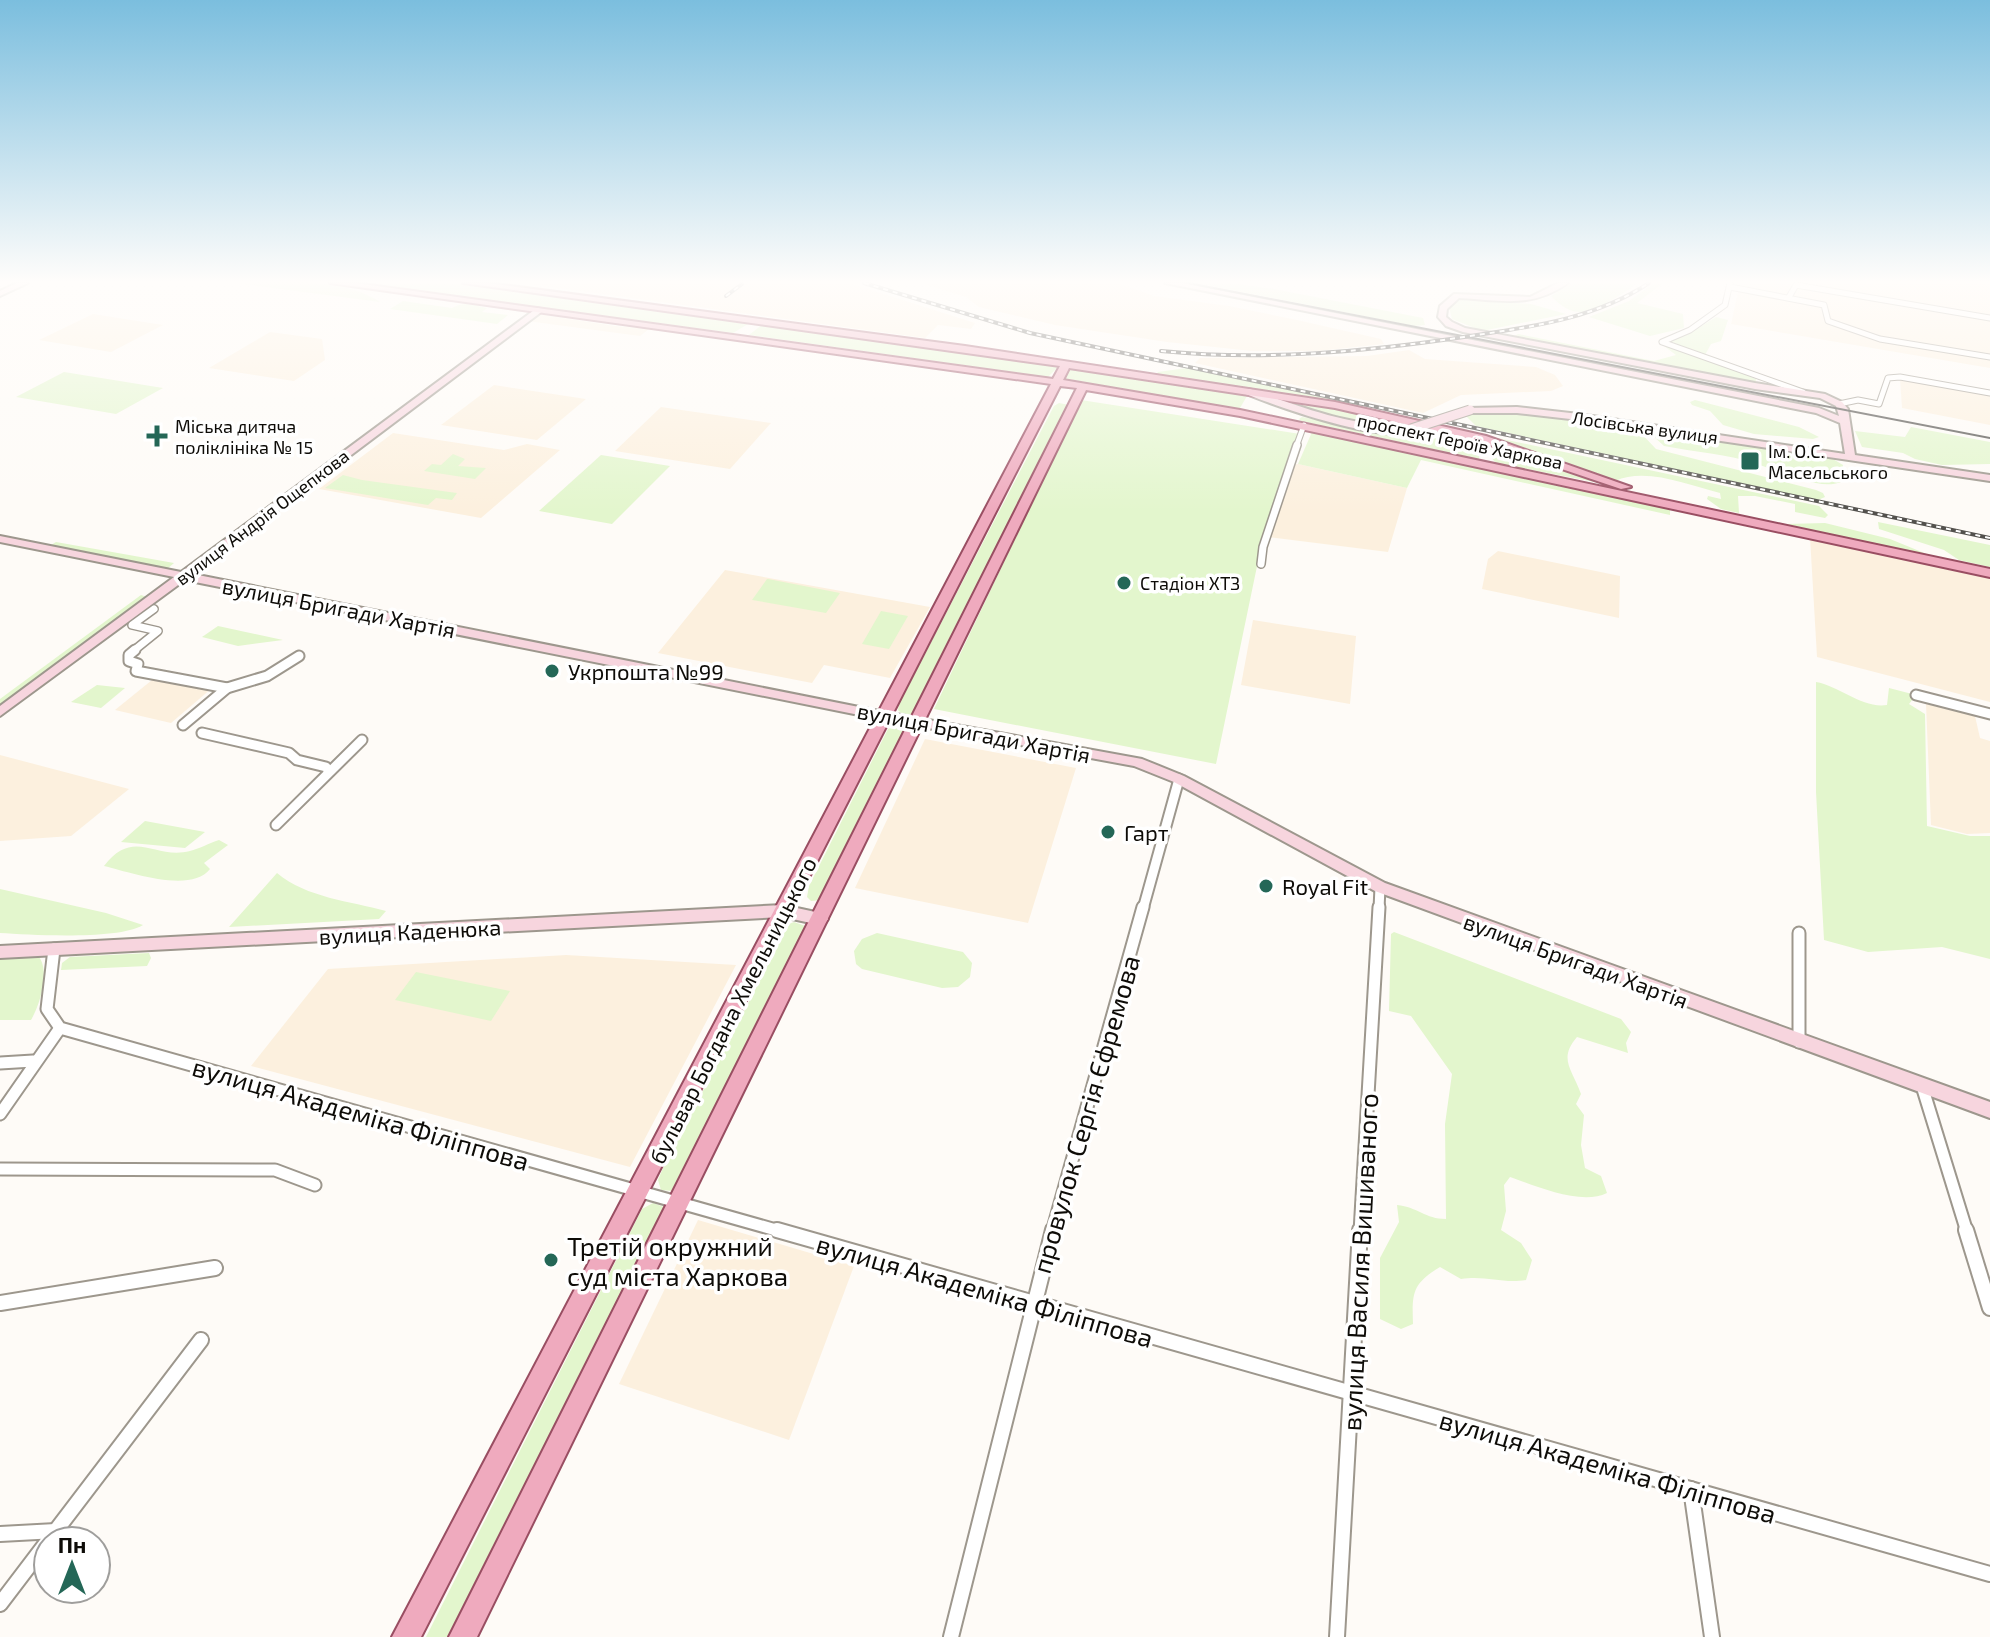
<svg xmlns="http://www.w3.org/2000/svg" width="1990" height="1637" viewBox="0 0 1990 1637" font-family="'Exo 2',sans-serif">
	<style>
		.built { fill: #fcf0de }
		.green { fill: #e3f6cd }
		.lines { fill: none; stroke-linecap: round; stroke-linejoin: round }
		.street-far4-casing { stroke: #9d978d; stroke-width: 7 }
		.street-far3-casing { stroke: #9d978d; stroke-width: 10 }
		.street-far2-casing { stroke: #9d978d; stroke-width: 13 }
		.street-far1-casing { stroke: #9d978d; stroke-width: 15 }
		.street-casing { stroke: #9d978d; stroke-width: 18 }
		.secondary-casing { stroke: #9d978d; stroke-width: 4 }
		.primary-casing { stroke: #994e62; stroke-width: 4 }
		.street-far4 { stroke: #fff; stroke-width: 5 }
		.street-far3 { stroke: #fff; stroke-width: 7 }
		.street-far2 { stroke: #fff; stroke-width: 9 }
		.street-far1 { stroke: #fff; stroke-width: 11 }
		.street { stroke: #fff; stroke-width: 14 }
		.secondary { fill: #f7d5de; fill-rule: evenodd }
		.primary { fill: #efaabe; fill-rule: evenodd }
		.tram { stroke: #53514d; stroke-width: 2 }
		.rail-casing { stroke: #53514d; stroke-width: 4 }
		.rail { stroke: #fff; stroke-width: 2; stroke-dasharray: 5; stroke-linecap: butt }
		.secondary-bridge-casing { stroke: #9d978d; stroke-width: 11; stroke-linecap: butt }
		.secondary-bridge { stroke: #f7d5de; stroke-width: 9 }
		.poi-dot { fill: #246757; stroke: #fff; stroke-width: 3 }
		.labels { text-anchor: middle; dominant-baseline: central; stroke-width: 7; stroke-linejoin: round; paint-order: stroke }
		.far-poi-label { font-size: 18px; fill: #0e0c08; stroke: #fff; text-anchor: start }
		.far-street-label { font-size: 18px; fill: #0e0c08; stroke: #fff }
		.street-label { font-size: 22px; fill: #0e0c08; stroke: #fff }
		.poi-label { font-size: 22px; fill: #0e0c08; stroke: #fff; text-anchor: start }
		.near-street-label { font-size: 26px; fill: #0e0c08; stroke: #fff }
		.near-poi-label { font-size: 26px; fill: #0e0c08; stroke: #fff; text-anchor: start }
	</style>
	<rect width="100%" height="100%" fill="#fefbf7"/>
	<g class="built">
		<path d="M 521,283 L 849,283 L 975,323 L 971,329 L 938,325 L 925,338 Z"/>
		<path d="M 921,283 L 1117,283 L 1154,296 L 1229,306 L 1297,320 L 1381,339 L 1384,344 L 1318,351 L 1252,351 L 1167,342 L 1055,325 L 979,307 L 966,297 Z"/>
		<path d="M 1740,283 L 1990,283 L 1990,368 L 1731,324 Z"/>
		<path d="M 93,314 L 163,325 L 111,352 L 39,340 Z"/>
		<path d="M 537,314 L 615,326 L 649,329 L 640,336 L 527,321 Z"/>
		<path d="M 270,332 L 322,339 L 325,360 L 294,381 L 209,368 Z"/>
		<path d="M 1409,350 L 1425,359 L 1536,367 L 1555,375 L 1563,386 L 1551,391 L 1461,395 L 1423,413 L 1195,363 L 1200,358 L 1367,356 Z"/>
		<path d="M 1900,379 L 1990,396 L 1990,425 L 1902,408 Z"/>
		<path d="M 494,385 L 586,399 L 537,440 L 441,425 Z"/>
		<path d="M 661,407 L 771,423 L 730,469 L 615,451 Z"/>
		<path d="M 393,433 L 504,450 L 527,444 L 560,450 L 481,518 L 319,489 Z"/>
		<path d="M 1298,464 L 1407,488 L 1388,552 L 1268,537 L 1292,465 Z"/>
		<path d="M 1810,537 L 1990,577 L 1990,702 L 1817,657 Z"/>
		<path d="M 1498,551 L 1620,576 L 1619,618 L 1482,589 L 1488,559 Z"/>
		<path d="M 725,570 L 930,607 L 890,678 L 824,665 L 812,683 L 658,653 Z"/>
		<path d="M 1253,620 L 1356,636 L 1350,704 L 1241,685 Z"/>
		<path d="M 157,676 L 212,688 L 171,723 L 115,710 Z"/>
		<path d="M 1926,704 L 1975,716 L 1980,738 L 1990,741 L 1990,833 L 1967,834 L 1931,825 Z"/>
		<path d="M 925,739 L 1076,768 L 1028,923 L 855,888 Z"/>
		<path d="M 0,755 L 129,789 L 71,836 L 0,841 Z"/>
		<path d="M 566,955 L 736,965 L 630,1167 L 251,1066 L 328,969 Z"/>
		<path d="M 698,1220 L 854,1266 L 789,1440 L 619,1384 Z"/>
	</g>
	<g class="green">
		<path d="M 236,283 C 282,283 341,276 380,302 Z"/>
		<path d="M 361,283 L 449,283 L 748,324 L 733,333 Z"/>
		<path d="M 1196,283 L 1231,283 L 1274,289 L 1423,318 L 1425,325 L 1414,326 Z"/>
		<path d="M 1572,283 L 1637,283 C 1625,293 1595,312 1579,312 C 1568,312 1558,303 1551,296 Z"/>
		<path d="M 1654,283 L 1663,283 L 1637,303 L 1683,314 L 1684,328 L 1650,336 L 1589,317 L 1629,301 Z"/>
		<path d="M 1462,299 L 1531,304 L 1566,314 L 1482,331 L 1452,319 L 1449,307 Z"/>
		<path d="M 403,301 L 452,308 C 465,300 476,306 487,308 L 482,312 L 508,315 L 497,324 L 390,309 Z"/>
		<path d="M 1716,317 L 1728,320 L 1721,341 L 1711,344 L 1705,355 L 1667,340 L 1692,332 Z"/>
		<path d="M 763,324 L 1055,365 L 1058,367 L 1048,377 L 749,335 Z"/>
		<path d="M 1518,334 L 1654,361 L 1676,355 L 1664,346 L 1672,346 L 1756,379 L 1756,382 L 1750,384 L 1511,338 Z"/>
		<path d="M 1074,367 L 1246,395 L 1247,396 L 1240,408 L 1233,409 L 1063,378 L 1067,368 Z"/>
		<path d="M 1187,368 L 1360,405 L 1363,407 L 1156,375 L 1158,372 Z"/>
		<path d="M 64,372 L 163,388 L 116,414 L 16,397 Z"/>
		<path d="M 1081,400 L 1300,434 L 1261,547 L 1216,764 L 934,709 Z"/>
		<path d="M 1291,400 L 1412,423 L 1387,425 L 1286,407 Z"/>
		<path d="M 1695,400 L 1799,427 L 1819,437 L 1813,439 L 1754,434 L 1723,425 L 1710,411 L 1692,405 L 1690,402 Z"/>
		<path d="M 1059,403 L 1069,405 L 918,708 L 913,714 L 902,714 L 898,710 L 899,704 L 1054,406 Z"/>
		<path d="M 1474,414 L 1531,415 L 1639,431 L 1656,449 L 1816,490 L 1823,493 L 1825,497 L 1818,500 L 1476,426 L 1466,416 Z"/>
		<path d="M 1302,417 L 1401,435 L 1418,435 L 1437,429 L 1490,442 L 1480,449 L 1479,459 L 1301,421 L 1299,419 Z"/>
		<path d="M 1911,427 L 1990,442 L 1990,464 L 1942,465 L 1915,459 L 1903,453 L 1862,447 L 1855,431 L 1905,437 Z"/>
		<path d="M 1652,431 L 1828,456 L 1843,465 L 1841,482 C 1819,491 1778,471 1757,464 C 1728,454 1694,452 1664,446 L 1652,435 Z"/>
		<path d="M 1312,432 L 1670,509 L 1670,515 L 1421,460 L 1407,488 L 1298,464 Z"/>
		<path d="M 1474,433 L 1819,506 L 1828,515 L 1825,518 L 1795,512 L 1795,504 L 1755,496 L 1738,496 L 1739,513 L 1721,509 L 1707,499 L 1708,496 L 1721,499 L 1720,493 C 1688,485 1646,467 1615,481 Z"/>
		<path d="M 1499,448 L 1600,482 L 1600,483 L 1496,463 L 1488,454 Z"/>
		<path d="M 453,454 L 465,459 L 458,466 L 486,468 L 475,479 L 424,471 L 432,464 L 441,465 Z"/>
		<path d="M 601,455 L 670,466 L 612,524 L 539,511 Z"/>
		<path d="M 343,475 L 362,480 L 457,493 L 452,500 L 436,498 L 428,505 L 325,488 Z"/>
		<path d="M 1878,522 L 1990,545 L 1990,567 L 1959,560 L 1944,550 L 1879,529 Z"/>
		<path d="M 1825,523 L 1890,539 L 1934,557 L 1786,524 Z"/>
		<path d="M 56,542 L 174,563 L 167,569 L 48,547 Z"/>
		<path d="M 767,579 L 768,579 L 840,593 L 826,613 L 752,600 Z"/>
		<path d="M 141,595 L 147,597 L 0,706 L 0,699 Z"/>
		<path d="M 881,611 L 908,616 L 889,649 L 862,644 Z"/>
		<path d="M 218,626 L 283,640 L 238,646 L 202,637 Z"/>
		<path d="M 1816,682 C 1839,686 1863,709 1887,705 L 1889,688 L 1916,695 L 1909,704 L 1925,714 L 1927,826 L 1970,836 L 1990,836 L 1990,959 L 1942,947 L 1868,952 L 1824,940 L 1816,792 Z"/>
		<path d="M 97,685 L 125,688 L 101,708 L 71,702 Z"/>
		<path d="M 894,725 L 907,728 L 823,900 L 811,901 L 807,897 L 809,886 L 888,729 Z"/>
		<path d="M 145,821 L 205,832 L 185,848 L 121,842 Z"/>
		<path d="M 219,840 L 228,845 L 204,863 L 210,869 C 191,894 129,872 104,866 C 134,827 154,860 190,851 C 199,849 209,843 219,840 Z"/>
		<path d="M 277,873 C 307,898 350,901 386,911 L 379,919 L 229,927 Z"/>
		<path d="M 0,889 L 106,913 L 143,925 C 119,940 32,935 0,933 Z"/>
		<path d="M 794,922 L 808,927 L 676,1189 L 673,1191 L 661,1190 L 658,1180 L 663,1168 L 789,924 Z"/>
		<path d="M 1394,932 L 1621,1019 L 1631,1032 L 1626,1043 L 1628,1053 L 1577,1037 C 1558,1059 1572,1069 1581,1094 L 1576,1104 L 1584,1115 L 1581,1145 L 1585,1168 L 1601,1176 L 1607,1193 C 1581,1206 1536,1186 1510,1177 L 1504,1185 L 1506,1211 L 1501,1230 L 1521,1243 L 1532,1260 L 1526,1280 C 1502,1284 1486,1275 1461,1279 L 1440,1267 C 1412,1284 1412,1293 1413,1324 L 1401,1329 L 1380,1319 L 1380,1258 L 1399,1222 L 1397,1205 C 1418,1207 1425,1219 1446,1219 L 1445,1124 L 1452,1074 L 1411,1016 L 1389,1011 L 1391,934 Z"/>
		<path d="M 877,933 L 963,952 L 972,963 L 970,977 L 958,987 L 942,988 L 862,969 L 856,964 L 854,951 L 862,939 Z"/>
		<path d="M 149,953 L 151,958 L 147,966 L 61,970 L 62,963 L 70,957 Z"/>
		<path d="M 39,957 C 50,971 40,1005 31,1020 L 0,1020 L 0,959 Z"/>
		<path d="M 416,972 L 510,991 L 491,1021 L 395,1000 Z"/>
		<path d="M 653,1203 L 664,1207 L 665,1211 L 455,1637 L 426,1637 L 642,1209 Z"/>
	</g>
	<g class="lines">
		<g class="street-far4-casing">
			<g id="street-far4">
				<path d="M 1730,283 L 1725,305 L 1690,330 L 1662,342 L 1803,392"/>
				<path d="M 1730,287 L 1824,305 L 1828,321 L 1880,339 L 1990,357"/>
				<path d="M 1789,297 L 1796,285 L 1990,318"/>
				<path d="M 1839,404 L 1858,400 L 1879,404 L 1888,378 L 1900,377 L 1990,393"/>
				<path d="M 1296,447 L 1304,425"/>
			</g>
		</g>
		<g class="street-far3-casing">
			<g id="street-far3">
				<path d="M 1261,564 L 1263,547 L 1297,445"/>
				<path d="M 132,652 L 158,631 L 132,625 L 154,609"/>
			</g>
		</g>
		<g class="street-far2-casing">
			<g id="street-far2">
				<path d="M 135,650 L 129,655 L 129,661 L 138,664 L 136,671 L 227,688"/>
				<path d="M 1916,695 L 1990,714"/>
				<path d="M 183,725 L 227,688 L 267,676 L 299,656"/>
				<path d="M 202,733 L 289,753 L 297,760 L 326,767 L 329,772"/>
				<path d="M 276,825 L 362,740"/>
				<path d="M 1143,909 L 1179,779"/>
				<path d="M 1379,909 L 1380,887"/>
			</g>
		</g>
		<g class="street-far1-casing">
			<g id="street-far1">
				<path d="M 1799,933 L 1799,1042"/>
				<path d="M 54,949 L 47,1009 L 60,1028 L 783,1232"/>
				<path d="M 0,1063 L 33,1061"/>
				<path d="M 1922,1086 L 1967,1232"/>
				<path d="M 0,1114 L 60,1028"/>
				<path d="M 0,1169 L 275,1170 L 315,1185"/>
				<path d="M 1052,1232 L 1143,907"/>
				<path d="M 1360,1232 L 1379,907"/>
			</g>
		</g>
		<g class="street-casing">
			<g id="street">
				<path d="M 777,1230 L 1990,1574"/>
				<path d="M 1966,1230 L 1990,1308"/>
				<path d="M 0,1303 L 215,1268"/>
				<path d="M 1691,1489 L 1712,1637"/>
				<path d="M 0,1534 L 56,1531"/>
				<path d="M 0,1604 L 201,1340"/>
				<path d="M 951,1637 L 1053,1230"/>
				<path d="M 1337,1637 L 1360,1230"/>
			</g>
		</g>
		<g class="secondary-casing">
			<g id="secondary">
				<path d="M 17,283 L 28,283 L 0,296 L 0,291 Z"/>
				<path d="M 1165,283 L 1182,283 L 1819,408 L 1839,416 L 1836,406 L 1820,398 L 1755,389 L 1463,332 L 1446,326 L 1438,317 L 1440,306 L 1454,294 L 1530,297 L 1558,283 L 1568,283 C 1532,309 1500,300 1459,298 L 1447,309 L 1446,317 L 1452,322 L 1465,328 L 1755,383 L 1825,394 L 1842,402 L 1848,409 L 1855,455 L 1990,475 L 1990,481 L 1579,420 L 1517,413 L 1470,413 L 1465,410 L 1467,408 L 1517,407 L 1579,414 L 1845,454 L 1840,423 L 1816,413 Z"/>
				<path d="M 537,308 L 544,310 L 193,574 L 879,711 L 1142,759 L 1184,776 L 1385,883 L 1990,1102 L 1990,1118 L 1375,891 L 1174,782 L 1134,766 L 879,719 L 185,580 L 0,716 L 0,706 L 174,577 L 0,542 L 0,536 L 181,572 Z"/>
				<path d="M 1249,389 C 1305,408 1350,427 1411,426 L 1416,429 C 1385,446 1279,407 1246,394 L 1246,390 Z"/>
				<path d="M 783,905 L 820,913 L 825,915 L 828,919 L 825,923 L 820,925 L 783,917 L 0,958 L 0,946 Z"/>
			</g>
		</g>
		<g class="primary-casing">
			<path id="primary" d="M 330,283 L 355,283 L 1053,379 L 1060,366 L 463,283 L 488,283 L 965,346 L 1335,402 L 1486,436 L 1631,487 L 1621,489 L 1479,441 L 1335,408 L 1069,368 L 1063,380 L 1240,410 L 1990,569 L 1990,577 L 1240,416 L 1086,390 L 477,1637 L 449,1637 L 1077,388 L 1060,386 L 421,1637 L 392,1637 L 1051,384 Z"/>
		</g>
		<use href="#street-far4" class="street-far4"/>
		<use href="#street-far3" class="street-far3"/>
		<use href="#street-far2" class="street-far2"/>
		<use href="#street-far1" class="street-far1"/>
		<use href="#street" class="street"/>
		<use href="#secondary" class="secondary"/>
		<use href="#primary" class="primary"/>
		<path class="tram" d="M 1188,283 L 1990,438"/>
		<g class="rail-casing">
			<g id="rail">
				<path d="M 864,283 L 1030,333 L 1990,538"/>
				<path d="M 726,296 L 742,284"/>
				<path d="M 1161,351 C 1263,361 1363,352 1464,337 C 1529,327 1593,320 1649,283"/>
			</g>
		</g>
		<use href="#rail" class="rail"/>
		<g class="secondary-bridge-casing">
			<path id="secondary-bridge" d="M 1411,429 L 1470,410"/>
		</g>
		<use href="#secondary-bridge" class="secondary-bridge"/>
	</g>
	<linearGradient id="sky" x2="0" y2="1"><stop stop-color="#7bbede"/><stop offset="0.55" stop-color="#fffdfb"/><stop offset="1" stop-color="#fffdfb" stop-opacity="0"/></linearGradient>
	<rect width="1990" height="512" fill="url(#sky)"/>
	<g class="poi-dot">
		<path d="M153 424h8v8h8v8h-8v8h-8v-8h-8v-8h8z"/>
		<rect x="1740" y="451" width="20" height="20" rx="4"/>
		<circle cx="1124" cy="583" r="8"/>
		<circle cx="552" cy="671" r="8"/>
		<circle cx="1108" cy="832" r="8"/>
		<circle cx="1266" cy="886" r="8"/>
		<circle cx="551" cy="1260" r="8"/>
	</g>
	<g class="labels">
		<g class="far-poi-label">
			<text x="175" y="426">Міська дитяча<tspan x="175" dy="21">поліклініка № 15</tspan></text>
			<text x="1768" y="451">Ім. О.С.<tspan x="1768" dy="21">Масельського</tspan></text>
			<text x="1140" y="583">Стадіон ХТЗ</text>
		</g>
		<g class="far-street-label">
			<text transform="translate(1645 427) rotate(8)">Лосівська вулиця</text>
			<text transform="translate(1460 441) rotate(12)">проспект Героїв Харкова</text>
			<text transform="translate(262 517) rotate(-37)">вулиця Андрія Ощепкова</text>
		</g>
		<g class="street-label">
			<text transform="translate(339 607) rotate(11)">вулиця Бригади Хартія</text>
			<text transform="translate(974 732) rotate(11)">вулиця Бригади Хартія</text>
			<text transform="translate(410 931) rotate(-3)">вулиця Каденюка</text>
			<text transform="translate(1576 960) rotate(20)">вулиця Бригади Хартія</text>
			<text transform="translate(732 1010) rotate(-63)">бульвар Богдана Хмельницького</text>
		</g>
		<g class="poi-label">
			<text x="568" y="671">Укрпошта №99</text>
			<text x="1124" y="832">Гарт</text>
			<text x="1282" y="886">Royal Fit</text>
		</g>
		<g class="near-street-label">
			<text transform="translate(361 1113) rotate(16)">вулиця Академіка Філіппова</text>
			<text transform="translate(1085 1114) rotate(-74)">провулок Сергія Єфремова</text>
			<text transform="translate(1359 1262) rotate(-87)">вулиця Василя Вишиваного</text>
			<text transform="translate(985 1290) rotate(16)">вулиця Академіка Філіппова</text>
			<text transform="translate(1608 1466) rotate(16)">вулиця Академіка Філіппова</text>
		</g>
		<g class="near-poi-label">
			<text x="567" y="1245">Третій окружний<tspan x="567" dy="30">суд міста Харкова</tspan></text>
		</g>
	</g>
	<g transform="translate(72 1565)"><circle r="38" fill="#ffffff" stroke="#9f9e9c" stroke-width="2"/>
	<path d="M0-6L14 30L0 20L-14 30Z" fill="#246757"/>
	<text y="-12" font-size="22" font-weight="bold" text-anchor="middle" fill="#0e0c08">Пн</text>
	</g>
</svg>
